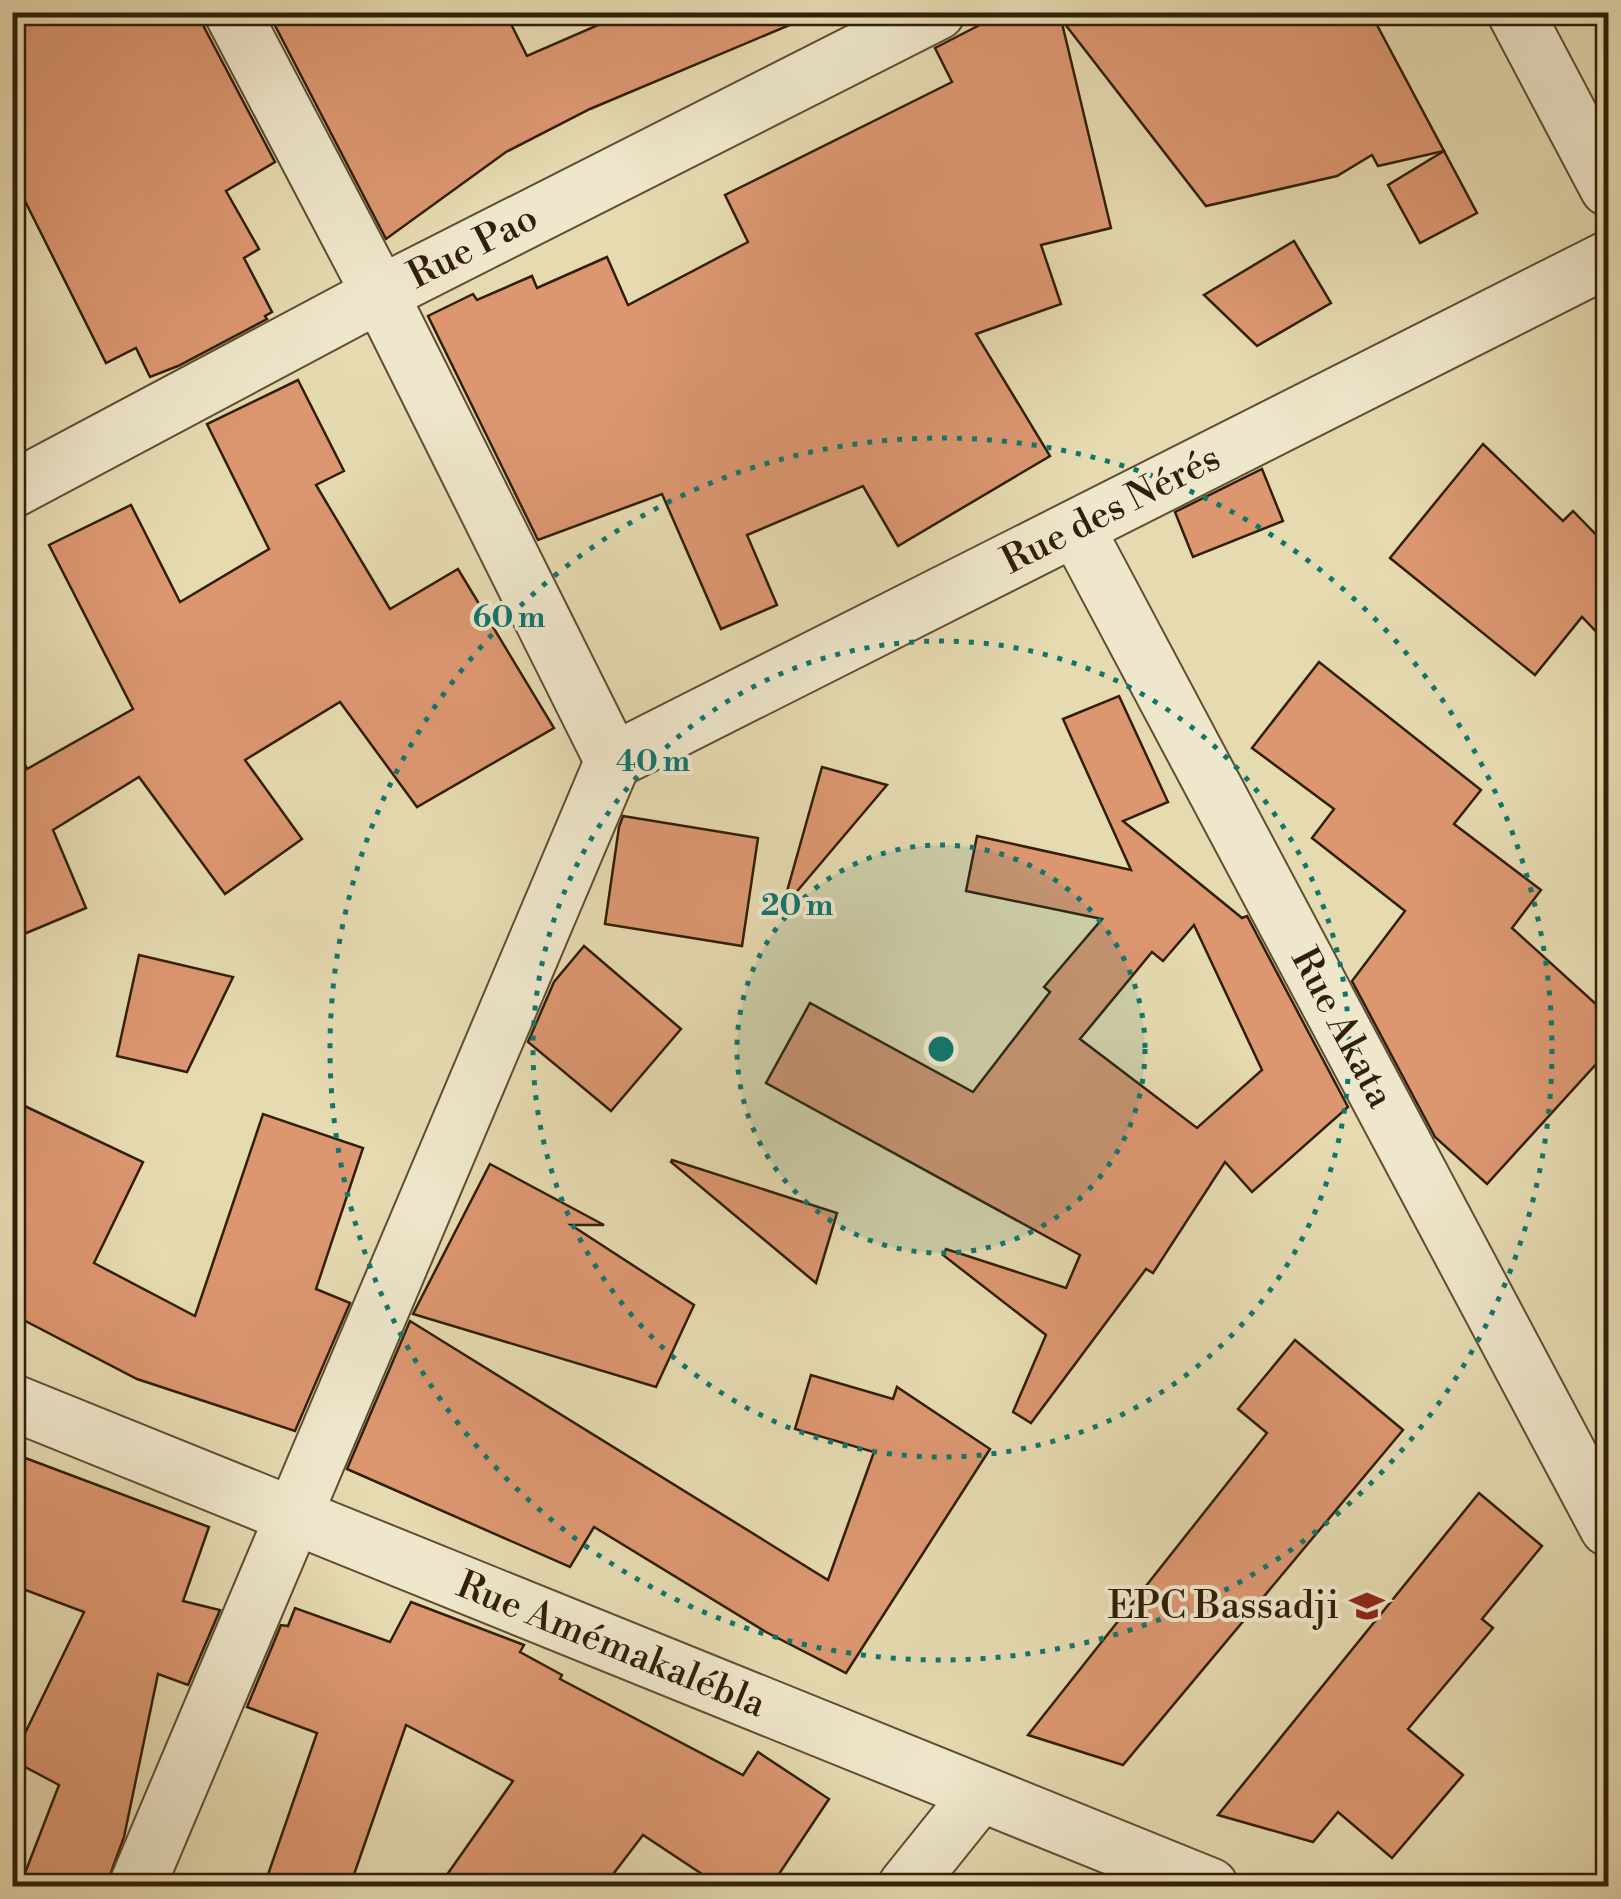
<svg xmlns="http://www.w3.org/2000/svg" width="1621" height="1899" viewBox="0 0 1621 1899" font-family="'Libre Bodoni',serif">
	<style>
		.building { fill: #dc9771; stroke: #311f08; stroke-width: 2.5; fill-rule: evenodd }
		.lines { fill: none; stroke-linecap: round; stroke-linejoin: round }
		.minor-casing { stroke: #5e4e32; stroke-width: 59 }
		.minor { stroke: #efe7cc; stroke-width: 55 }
		.ring { fill: none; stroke: #0f766e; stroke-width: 5; stroke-dasharray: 5 10 }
		.labels { text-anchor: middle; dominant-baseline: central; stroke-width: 8; stroke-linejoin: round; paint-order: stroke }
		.street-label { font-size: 38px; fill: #311f08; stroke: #efe7cc }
		.poi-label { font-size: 38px; fill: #311f08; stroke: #efe7cc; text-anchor: end }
		.centre { fill: #0f766e; stroke: #efe7cc; stroke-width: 5 }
		.ring-label { font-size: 30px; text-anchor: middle; font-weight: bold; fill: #0f766e; stroke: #efe7cc; stroke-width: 8; stroke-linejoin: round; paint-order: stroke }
	</style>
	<rect width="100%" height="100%" fill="#e6dab1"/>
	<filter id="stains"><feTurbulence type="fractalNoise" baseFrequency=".002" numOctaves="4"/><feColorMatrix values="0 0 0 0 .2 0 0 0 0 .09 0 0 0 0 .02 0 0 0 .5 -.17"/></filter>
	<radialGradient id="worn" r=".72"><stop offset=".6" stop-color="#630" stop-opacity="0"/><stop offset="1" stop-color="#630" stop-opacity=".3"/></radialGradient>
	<g class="building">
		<path d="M 12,12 L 201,12 L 204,27 L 275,162 L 226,191 L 259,249 L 244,258 L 272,312 L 265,316 L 267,319 L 178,366 L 150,377 L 136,348 L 106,363 L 12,175 Z"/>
		<path d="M 268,12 L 505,12 L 527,56 L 628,12 L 818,13 L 590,109 L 506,152 L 386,239 Z"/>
		<path d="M 1005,12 L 1370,12 L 1444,151 L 1378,166 L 1372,155 L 1337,176 L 1206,206 L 1061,19 L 1111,228 L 1041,245 L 1061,304 L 976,334 L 1050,456 L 898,546 L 863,486 L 747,535 L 777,605 L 721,629 L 662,494 L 538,540 L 428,316 L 473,294 L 477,300 L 532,276 L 537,288 L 607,257 L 628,305 L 748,242 L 725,195 L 952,82 L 935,48 Z"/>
		<path d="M 1444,151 L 1477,213 L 1420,243 L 1388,185 Z"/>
		<path d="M 1294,241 L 1331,303 L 1257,346 L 1204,295 Z"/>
		<path d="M 298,380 L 344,471 L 316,485 L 390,609 L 458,569 L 554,728 L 417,807 L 340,702 L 245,760 L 302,839 L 225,894 L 139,777 L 53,830 L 86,908 L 12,939 L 12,735 L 27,769 L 133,709 L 49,545 L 131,505 L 180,602 L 269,549 L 207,424 Z"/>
		<path d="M 1483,444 L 1563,521 L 1573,511 L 1608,547 L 1608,644 L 1582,617 L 1535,675 L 1390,558 Z"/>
		<path d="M 1262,469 L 1283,521 L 1193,557 L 1175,512 Z"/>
		<path d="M 1319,662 L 1481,790 L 1454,824 L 1541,890 L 1512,928 L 1608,1015 L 1608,1051 L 1487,1184 L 1435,1137 L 1352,981 L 1405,911 L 1312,838 L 1334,809 L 1252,748 Z"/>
		<path d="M 1119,696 L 1168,802 L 1123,821 L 1242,918 L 1247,916 L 1348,1107 L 1252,1192 L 1225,1162 L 1153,1273 L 1146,1269 L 1031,1423 L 1013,1412 L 1046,1335 L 943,1255 L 946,1249 L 1066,1288 L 1080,1255 L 766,1083 L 810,1003 L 973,1092 L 1050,992 L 1044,987 L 1102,919 L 966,891 L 977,836 L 1131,870 L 1063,719 ZM 1194,925 L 1262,1070 L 1197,1128 L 1080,1039 L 1152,952 L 1163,961 Z"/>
		<path d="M 822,767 L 887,785 L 782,909 Z"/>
		<path d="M 623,816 L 758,838 L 742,946 L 605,924 L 619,827 Z"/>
		<path d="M 584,946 L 681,1029 L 611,1111 L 528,1042 L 554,982 Z"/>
		<path d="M 139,955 L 233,977 L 187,1072 L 117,1056 Z"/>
		<path d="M 12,1100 L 143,1162 L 94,1263 L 195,1316 L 263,1114 L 363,1148 L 316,1289 L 350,1303 L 295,1431 L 137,1379 L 12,1314 Z"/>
		<path d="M 672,1160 L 837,1213 L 816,1283 L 671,1162 Z"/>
		<path d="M 490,1164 L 604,1225 L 571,1225 L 694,1305 L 656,1387 L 413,1314 Z"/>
		<path d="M 410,1321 L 828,1580 L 874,1452 L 795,1429 L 811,1375 L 893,1399 L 897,1387 L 990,1449 L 846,1673 L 766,1632 L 594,1527 L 570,1567 L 347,1469 Z"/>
		<path d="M 1295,1340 L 1403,1430 L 1123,1765 L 1028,1735 L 1267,1433 L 1238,1409 Z"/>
		<path d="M 12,1453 L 209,1527 L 183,1601 L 220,1610 L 188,1685 L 158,1674 L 124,1837 L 106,1886 L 20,1886 L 59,1785 L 12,1760 L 84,1612 L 12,1585 Z"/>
		<path d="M 1479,1493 L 1542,1546 L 1482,1619 L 1493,1628 L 1408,1729 L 1463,1775 L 1392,1858 L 1338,1812 L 1313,1842 L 1218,1815 Z"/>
		<path d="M 411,1602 L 524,1645 L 520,1652 L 562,1675 L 560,1679 L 743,1775 L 758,1752 L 829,1799 L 771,1886 L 720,1886 L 643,1835 L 604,1886 L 439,1886 L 513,1781 L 406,1725 L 350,1886 L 264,1886 L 317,1733 L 247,1707 L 281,1625 L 288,1626 L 295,1608 L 390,1642 Z"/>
	</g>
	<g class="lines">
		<g class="minor-casing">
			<g id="minor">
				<path d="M 232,12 L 380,294 L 613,761"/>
				<path d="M 1515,12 L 1608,188"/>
				<path d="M 12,490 L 380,294 L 937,12"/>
				<path d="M 1076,528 L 1608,1528"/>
				<path d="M 613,761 L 1608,259"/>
				<path d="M 12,1402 L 1210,1886"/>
				<path d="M 137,1886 L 613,761"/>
				<path d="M 906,1886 L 979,1795"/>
			</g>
		</g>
		<use href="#minor" class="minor"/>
	</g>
	<circle cx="941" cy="1049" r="204" fill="#0f766e" fill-opacity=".12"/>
	<g class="ring">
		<circle cx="941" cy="1049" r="204"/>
		<circle cx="941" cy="1049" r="408"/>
		<circle cx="941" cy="1049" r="611"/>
	</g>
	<defs>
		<g id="school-bare" transform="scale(2.7)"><path d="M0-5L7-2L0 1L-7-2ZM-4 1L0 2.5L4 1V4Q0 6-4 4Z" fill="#8f2418" stroke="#efe7cc" stroke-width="2.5" paint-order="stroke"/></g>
	</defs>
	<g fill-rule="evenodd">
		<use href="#school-bare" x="1367" y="1606"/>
	</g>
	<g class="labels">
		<g class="street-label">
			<text transform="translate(473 247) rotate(-27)">Rue Pao</text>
			<text transform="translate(1111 510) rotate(-27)">Rue des Nérés</text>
			<text transform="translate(1342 1028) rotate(62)">Rue Akata</text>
			<text transform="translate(611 1645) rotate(22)">Rue Amémakalébla</text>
		</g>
		<g class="poi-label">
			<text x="1339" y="1606">EPC Bassadji</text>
		</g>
	</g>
	<circle cx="941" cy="1049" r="15" class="centre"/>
	<g class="ring-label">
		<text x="509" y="627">60 m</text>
		<text x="653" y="771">40 m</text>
		<text x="797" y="915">20 m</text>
	</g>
	<rect width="1621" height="1899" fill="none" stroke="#e6dab1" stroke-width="50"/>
	<rect x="15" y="15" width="1591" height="1869" fill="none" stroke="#311f08" stroke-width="5"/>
	<rect x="25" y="25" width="1571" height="1849" fill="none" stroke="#311f08" stroke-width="2.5"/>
	<rect width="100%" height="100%" filter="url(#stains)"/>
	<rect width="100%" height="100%" fill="url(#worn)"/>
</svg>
